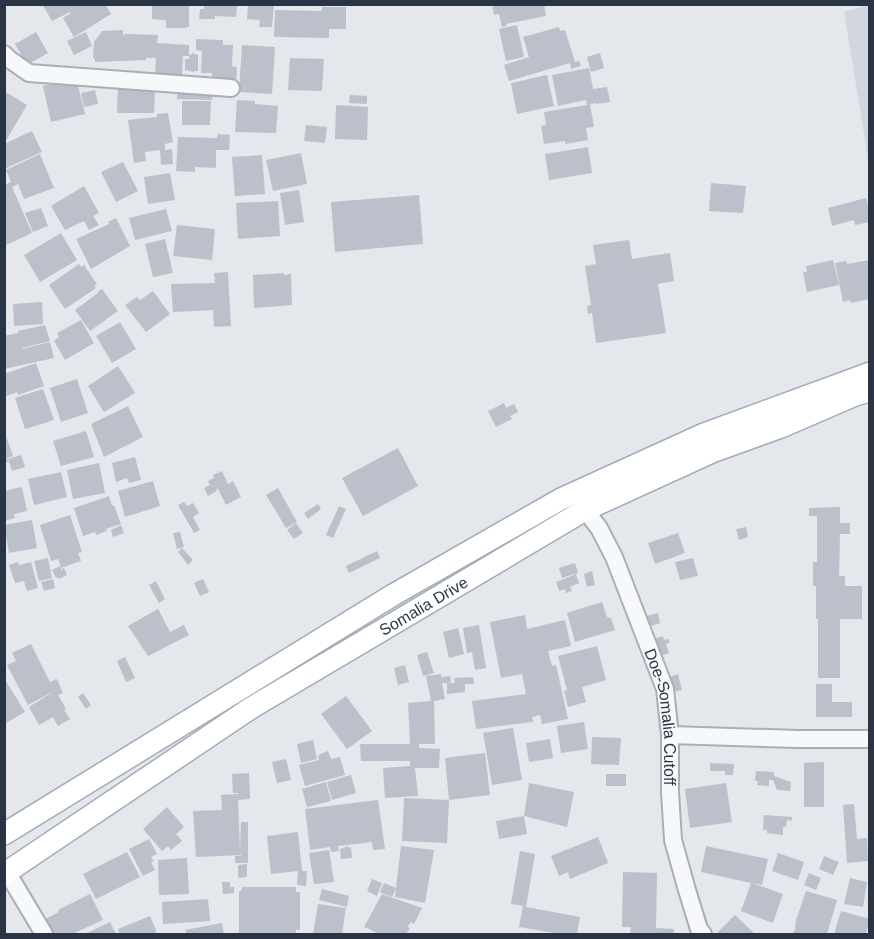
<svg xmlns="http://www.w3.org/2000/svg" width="874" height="939" viewBox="0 0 874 939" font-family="Arial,sans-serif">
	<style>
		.built { fill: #d2d6de }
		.building { fill: #bbc0ca }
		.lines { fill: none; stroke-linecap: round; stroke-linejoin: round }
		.minor-casing { stroke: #a9aeb7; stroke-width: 20 }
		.major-casing { stroke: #a3abb8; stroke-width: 24 }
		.minor { stroke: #f7f8fa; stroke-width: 16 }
		.major { stroke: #fff; stroke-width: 21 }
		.labels { text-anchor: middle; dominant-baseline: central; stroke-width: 4.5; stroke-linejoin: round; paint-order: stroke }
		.street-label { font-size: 16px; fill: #2b3445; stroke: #f4f6f9 }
	</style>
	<rect width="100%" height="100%" fill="#e4e7ec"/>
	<path class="built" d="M 869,5 L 870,5 L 869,164 L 844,12 Z"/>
	<g class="building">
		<path d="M 42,4 L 105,4 L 111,14 L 74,37 L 63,18 L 71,13 L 70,12 L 52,21 Z"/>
		<path d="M 152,4 L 189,4 L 189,27 L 186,27 L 187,28 L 166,28 L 166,20 L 152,19 Z"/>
		<path d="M 204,4 L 237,4 L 236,17 L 215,16 L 215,19 L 199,19 L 200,9 L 204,9 Z"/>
		<path d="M 248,4 L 274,4 L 272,27 L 259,27 L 260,20 L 247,19 Z"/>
		<path d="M 492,4 L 544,4 L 546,16 L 506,24 L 507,26 L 502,27 L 499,14 L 494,15 Z"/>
		<path d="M 322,7 L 346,7 L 346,29 L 329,29 L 329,38 L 274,37 L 275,10 L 322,11 Z"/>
		<path d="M 517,25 L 524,57 L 506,61 L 499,29 Z"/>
		<path d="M 559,27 L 560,31 L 565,30 L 575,62 L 579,61 L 581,66 L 571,69 L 570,63 L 509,81 L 504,65 L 529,57 L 523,37 Z"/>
		<path d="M 123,30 L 123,35 L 127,34 L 158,35 L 157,43 L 189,45 L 189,56 L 183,56 L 182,76 L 155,74 L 156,58 L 146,58 L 146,60 L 95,62 L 95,59 L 93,58 L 94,42 L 102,31 Z"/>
		<path d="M 36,32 L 48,53 L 27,65 L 15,44 Z"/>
		<path d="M 86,32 L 92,46 L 74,55 L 67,41 Z"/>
		<path d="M 196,39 L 223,40 L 223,45 L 233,45 L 232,66 L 237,67 L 236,85 L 222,84 L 222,78 L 212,77 L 212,73 L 201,73 L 202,51 L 196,50 Z"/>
		<path d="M 242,45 L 275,47 L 272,94 L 239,92 Z"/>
		<path d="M 192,53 L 198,55 L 198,71 L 194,71 L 194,72 L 185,70 L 185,59 L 189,59 L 189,54 L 192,55 Z"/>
		<path d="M 600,53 L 604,68 L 591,72 L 587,57 Z"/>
		<path d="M 290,58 L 324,59 L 322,91 L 288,90 Z"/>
		<path d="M 589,68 L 593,89 L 607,87 L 610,102 L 596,104 L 596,103 L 590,104 L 594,127 L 586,128 L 588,140 L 565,144 L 565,141 L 544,144 L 541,126 L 546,125 L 544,112 L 587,105 L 586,100 L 558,106 L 552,75 Z"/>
		<path d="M 547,75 L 554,106 L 517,114 L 511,83 Z"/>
		<path d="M 62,82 L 63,86 L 77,82 L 85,114 L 51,122 L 43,86 Z"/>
		<path d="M 118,85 L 155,87 L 154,113 L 117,113 Z"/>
		<path d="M 178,86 L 213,88 L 212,100 L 177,99 Z"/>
		<path d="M 95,90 L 98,104 L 84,107 L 81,93 Z"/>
		<path d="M 4,91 L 27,105 L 4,144 Z"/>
		<path d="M 350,95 L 367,96 L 367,104 L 349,103 Z"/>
		<path d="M 237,100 L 255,101 L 255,104 L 278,106 L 276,133 L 235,132 Z"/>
		<path d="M 182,101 L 211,101 L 210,125 L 182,125 Z"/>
		<path d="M 336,105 L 368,107 L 367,140 L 335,139 Z"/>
		<path d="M 168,113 L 173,142 L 165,144 L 165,150 L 172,149 L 173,164 L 161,165 L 160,150 L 145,152 L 146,161 L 134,163 L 128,120 L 157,117 L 157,114 Z"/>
		<path d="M 306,125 L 327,127 L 325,143 L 304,141 Z"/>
		<path d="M 32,131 L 42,152 L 4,169 L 4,144 Z"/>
		<path d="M 218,134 L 230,135 L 229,150 L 216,150 L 216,168 L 195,167 L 195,172 L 176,171 L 178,137 L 217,138 Z"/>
		<path d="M 588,147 L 592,173 L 549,180 L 545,154 Z"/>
		<path d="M 301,153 L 307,184 L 273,191 L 266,160 Z"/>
		<path d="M 40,154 L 54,188 L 24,199 L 18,184 L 12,187 L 32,233 L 4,246 L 4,185 L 11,182 L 6,170 Z"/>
		<path d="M 262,155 L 265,194 L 235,196 L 232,157 Z"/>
		<path d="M 123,162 L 138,191 L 116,202 L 101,172 Z"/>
		<path d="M 170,173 L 175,200 L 148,204 L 144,177 Z"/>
		<path d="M 711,183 L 746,186 L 743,213 L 709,211 Z"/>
		<path d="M 84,186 L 99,213 L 93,216 L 99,225 L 89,230 L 84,221 L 65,230 L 51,206 Z"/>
		<path d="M 299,190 L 304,222 L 285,225 L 280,193 Z"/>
		<path d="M 419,195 L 423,244 L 335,252 L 331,202 Z"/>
		<path d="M 866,198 L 870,214 L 870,222 L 855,225 L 854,220 L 832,226 L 828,208 Z"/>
		<path d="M 278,201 L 280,236 L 238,239 L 236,203 Z"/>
		<path d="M 41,208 L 48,226 L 33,232 L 25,213 Z"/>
		<path d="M 166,209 L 172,231 L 135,240 L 129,218 Z"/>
		<path d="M 116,218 L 130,246 L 91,269 L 76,239 L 109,224 L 108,222 Z"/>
		<path d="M 177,225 L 215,229 L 212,260 L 173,256 Z"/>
		<path d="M 61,233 L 77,260 L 40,282 L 24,255 Z"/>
		<path d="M 165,239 L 173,273 L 153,277 L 145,244 Z"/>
		<path d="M 629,240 L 632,259 L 670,253 L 674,281 L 658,284 L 666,333 L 596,343 L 592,313 L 588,314 L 587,306 L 591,305 L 585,266 L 596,264 L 593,245 Z"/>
		<path d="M 833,260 L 839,285 L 807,292 L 803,272 L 807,272 L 806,266 Z"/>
		<path d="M 870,260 L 870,299 L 851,303 L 850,300 L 843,302 L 835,263 L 846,261 L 847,264 Z"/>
		<path d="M 79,264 L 81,267 L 84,265 L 97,284 L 94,286 L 96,288 L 65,309 L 49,285 Z"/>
		<path d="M 228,272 L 231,326 L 214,327 L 213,311 L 216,310 L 173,312 L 171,284 L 215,283 L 214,273 Z"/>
		<path d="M 284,273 L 284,275 L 291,274 L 292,305 L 254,308 L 253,275 Z"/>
		<path d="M 102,289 L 118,311 L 90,331 L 75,310 L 99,292 L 98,291 Z"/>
		<path d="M 153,291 L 170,314 L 146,332 L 125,305 L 137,297 L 140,300 Z"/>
		<path d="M 42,302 L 43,324 L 14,326 L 13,304 Z"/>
		<path d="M 81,320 L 94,343 L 65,360 L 54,341 L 59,337 L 57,333 Z"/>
		<path d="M 120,322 L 136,349 L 112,363 L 96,336 Z"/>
		<path d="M 45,325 L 50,341 L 22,348 L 22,349 L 50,342 L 54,358 L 4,369 L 4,336 L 18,333 L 18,331 Z"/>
		<path d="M 36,363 L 44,386 L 18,395 L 17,392 L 6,396 L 4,388 L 4,374 Z"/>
		<path d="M 118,366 L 135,393 L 104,412 L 88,386 Z"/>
		<path d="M 77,379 L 88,413 L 61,422 L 50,388 Z"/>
		<path d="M 43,389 L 54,420 L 25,429 L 15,398 Z"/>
		<path d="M 504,403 L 506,408 L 514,404 L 518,412 L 510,416 L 512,419 L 496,427 L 488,411 Z"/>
		<path d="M 128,406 L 143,437 L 104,457 L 91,424 Z"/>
		<path d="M 86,431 L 94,457 L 61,466 L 53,441 Z"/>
		<path d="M 5,433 L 13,456 L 7,458 L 8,462 L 4,463 Z"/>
		<path d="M 398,448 L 418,486 L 363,516 L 342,478 Z"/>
		<path d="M 21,455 L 25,467 L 12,471 L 8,459 Z"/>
		<path d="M 135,457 L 141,480 L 129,483 L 127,478 L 116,482 L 112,463 Z"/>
		<path d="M 99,463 L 105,493 L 73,499 L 67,470 Z"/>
		<path d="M 222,471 L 228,484 L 233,481 L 241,497 L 226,505 L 218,489 L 216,489 L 217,491 L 208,496 L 204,488 L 210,485 L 208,481 L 214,478 L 213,475 Z"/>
		<path d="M 61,472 L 67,497 L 34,505 L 28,479 Z"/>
		<path d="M 153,481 L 160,506 L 125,517 L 118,491 Z"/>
		<path d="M 22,487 L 27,511 L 14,514 L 15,518 L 4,521 L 4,491 Z"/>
		<path d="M 278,488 L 297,522 L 286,528 L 266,495 Z"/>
		<path d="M 109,496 L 112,506 L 114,505 L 121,524 L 106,529 L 107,531 L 96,535 L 95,532 L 83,536 L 74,508 Z"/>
		<path d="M 184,502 L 187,506 L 193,503 L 199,513 L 193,517 L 200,530 L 194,533 L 178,505 Z"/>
		<path d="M 318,504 L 321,509 L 308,519 L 304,513 Z"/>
		<path d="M 339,506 L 346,509 L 333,538 L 326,535 Z"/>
		<path d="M 840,507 L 840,523 L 850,523 L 850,534 L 840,534 L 839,576 L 845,576 L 845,586 L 862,586 L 862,619 L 840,619 L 840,678 L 818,678 L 818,619 L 816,619 L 816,586 L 813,586 L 813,562 L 817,562 L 817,516 L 809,516 L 809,508 Z"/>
		<path d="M 70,515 L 82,552 L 78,553 L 81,561 L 61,568 L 58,559 L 51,561 L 40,525 Z"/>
		<path d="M 32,520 L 37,548 L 9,553 L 4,525 Z"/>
		<path d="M 296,523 L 303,533 L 294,539 L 287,530 Z"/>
		<path d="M 121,525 L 124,533 L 113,537 L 111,530 Z"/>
		<path d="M 746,527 L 748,537 L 739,540 L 736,529 Z"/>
		<path d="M 180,532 L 184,547 L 177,549 L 173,533 Z"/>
		<path d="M 678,533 L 685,553 L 655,564 L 648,543 Z"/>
		<path d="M 182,548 L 193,560 L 188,565 L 178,552 Z"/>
		<path d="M 377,551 L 380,558 L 349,573 L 346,566 Z"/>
		<path d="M 48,558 L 52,578 L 39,581 L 34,561 Z"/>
		<path d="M 693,558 L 698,576 L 680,580 L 675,562 Z"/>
		<path d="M 18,562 L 19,565 L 31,562 L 38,588 L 27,591 L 24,581 L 15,583 L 9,565 Z"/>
		<path d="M 575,563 L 578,573 L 562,578 L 559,568 Z"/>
		<path d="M 60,566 L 63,573 L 62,569 L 64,568 L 67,575 L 58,579 L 57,577 L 56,578 L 52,570 Z"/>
		<path d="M 592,571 L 595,585 L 587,587 L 584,574 Z"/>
		<path d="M 576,574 L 579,583 L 570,587 L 572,591 L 566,593 L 565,589 L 559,591 L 556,582 Z"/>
		<path d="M 53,579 L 55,588 L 44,591 L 41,582 Z"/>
		<path d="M 203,579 L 209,592 L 200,596 L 194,583 Z"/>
		<path d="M 156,581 L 165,599 L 159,603 L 149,585 Z"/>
		<path d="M 602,602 L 607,617 L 611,618 L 615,630 L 575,642 L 567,613 Z"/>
		<path d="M 158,609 L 170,632 L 184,625 L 189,635 L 148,656 L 128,626 Z"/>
		<path d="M 658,613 L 660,623 L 648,627 L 646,616 Z"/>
		<path d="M 525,615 L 527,629 L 565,620 L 571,646 L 548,651 L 552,666 L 556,665 L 568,719 L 542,724 L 540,715 L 532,717 L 533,722 L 476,729 L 472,701 L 526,694 L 522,674 L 501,678 L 490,622 Z"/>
		<path d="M 479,625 L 486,668 L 475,670 L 472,652 L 467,653 L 463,628 Z"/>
		<path d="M 458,628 L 464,654 L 449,658 L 443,632 Z"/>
		<path d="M 663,636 L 664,640 L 668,639 L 670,643 L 666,644 L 669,653 L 658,656 L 653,639 Z"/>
		<path d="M 31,644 L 50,682 L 57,679 L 63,693 L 58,695 L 66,709 L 64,710 L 70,719 L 58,726 L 53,717 L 39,725 L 29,707 L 56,690 L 28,705 L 7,665 L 16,661 L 12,653 Z"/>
		<path d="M 597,646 L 606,680 L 582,687 L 586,702 L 568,707 L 564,691 L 567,690 L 558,656 Z"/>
		<path d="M 427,652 L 434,673 L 423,676 L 417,655 Z"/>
		<path d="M 125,657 L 135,678 L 126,682 L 117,661 Z"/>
		<path d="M 405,665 L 409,682 L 398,685 L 394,668 Z"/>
		<path d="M 441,674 L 441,677 L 450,676 L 451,682 L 447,683 L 455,683 L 454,678 L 473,677 L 474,684 L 465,684 L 465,692 L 447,694 L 447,683 L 442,683 L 445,699 L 434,701 L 435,744 L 419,744 L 419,748 L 440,749 L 439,768 L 415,768 L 418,796 L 385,798 L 383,768 L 410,766 L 410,761 L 361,761 L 360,744 L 410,744 L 408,703 L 431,701 L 426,676 Z"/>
		<path d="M 678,674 L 682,690 L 673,692 L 669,677 Z"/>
		<path d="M 4,678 L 25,712 L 4,724 Z"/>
		<path d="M 816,684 L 832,684 L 832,702 L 852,702 L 852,717 L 816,717 Z"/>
		<path d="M 83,693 L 91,705 L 86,709 L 78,697 Z"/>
		<path d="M 346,696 L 372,731 L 347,749 L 321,714 Z"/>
		<path d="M 584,722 L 588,749 L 561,753 L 557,726 Z"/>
		<path d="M 513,728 L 522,780 L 492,785 L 483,733 Z"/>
		<path d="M 592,737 L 621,738 L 619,765 L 591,764 Z"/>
		<path d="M 550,739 L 553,758 L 529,762 L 526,743 Z"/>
		<path d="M 313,740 L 317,759 L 301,763 L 297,744 Z"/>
		<path d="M 328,751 L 331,759 L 340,757 L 345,775 L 305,786 L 299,765 L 319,760 L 318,755 Z"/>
		<path d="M 485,753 L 490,795 L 449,800 L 445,758 Z"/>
		<path d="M 286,759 L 291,780 L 277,783 L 272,762 Z"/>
		<path d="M 824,762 L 824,807 L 804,807 L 804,763 Z"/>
		<path d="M 710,763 L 734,764 L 733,775 L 725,775 L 725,771 L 710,771 Z"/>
		<path d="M 756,771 L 774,772 L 774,776 L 791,782 L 790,791 L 777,790 L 773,780 L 769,780 L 769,786 L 757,785 L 758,781 L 755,781 Z"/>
		<path d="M 249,773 L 250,799 L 238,800 L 240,850 L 241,822 L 248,822 L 248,863 L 235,863 L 235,856 L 241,856 L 241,855 L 196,857 L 193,811 L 222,810 L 221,795 L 238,794 L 238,793 L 233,793 L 232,774 Z"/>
		<rect x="606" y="774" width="20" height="12"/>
		<path d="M 351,775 L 356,793 L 332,800 L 327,782 Z"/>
		<path d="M 326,782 L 331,801 L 307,807 L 302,789 Z"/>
		<path d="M 529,783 L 574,792 L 567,827 L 524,816 L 527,834 L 499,839 L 496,821 L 524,816 Z"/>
		<path d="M 726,783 L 732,822 L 690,828 L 685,789 Z"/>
		<path d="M 404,798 L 449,800 L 447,843 L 402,841 Z"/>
		<path d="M 378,800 L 385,849 L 373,850 L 372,842 L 338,846 L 339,851 L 331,852 L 330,847 L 310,850 L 305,809 Z"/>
		<path d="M 854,804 L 857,839 L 867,838 L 868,861 L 847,863 L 843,805 Z"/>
		<path d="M 167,807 L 184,827 L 176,834 L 182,841 L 171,850 L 168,846 L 162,851 L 143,829 Z"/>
		<path d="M 764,815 L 792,817 L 792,821 L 787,820 L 786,827 L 783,827 L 783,835 L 767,833 L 767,830 L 763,830 Z"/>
		<path d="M 298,832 L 302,871 L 307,871 L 306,886 L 297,885 L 298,871 L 271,874 L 267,836 Z"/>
		<path d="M 598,837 L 608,863 L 570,879 L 568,872 L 559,876 L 551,856 Z"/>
		<path d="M 149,839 L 157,854 L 151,857 L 154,861 L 151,862 L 155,870 L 143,876 L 129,849 Z"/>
		<path d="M 348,846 L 348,848 L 351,847 L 352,858 L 341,859 L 340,849 Z"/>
		<path d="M 401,846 L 434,850 L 425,903 L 395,897 Z"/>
		<path d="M 706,846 L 768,859 L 762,885 L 752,883 L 783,894 L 773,923 L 741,911 L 751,883 L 701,872 Z"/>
		<path d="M 329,850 L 334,882 L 314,884 L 309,853 Z"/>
		<path d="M 520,851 L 535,854 L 526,907 L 580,917 L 577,934 L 560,934 L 519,927 L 523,906 L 511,904 Z"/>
		<path d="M 127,852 L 140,877 L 96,899 L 83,874 Z"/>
		<path d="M 778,853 L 804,862 L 798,880 L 772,871 Z"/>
		<path d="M 824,856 L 839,862 L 833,875 L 819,869 Z"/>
		<path d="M 187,858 L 189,894 L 159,895 L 158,860 Z"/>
		<path d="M 247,864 L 247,877 L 238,878 L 238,865 Z"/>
		<path d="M 623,872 L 657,873 L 656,928 L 674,929 L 674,934 L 630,934 L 631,927 L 622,927 Z"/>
		<path d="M 809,873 L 821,878 L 816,890 L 804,885 Z"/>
		<path d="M 850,878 L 867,882 L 863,907 L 844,904 Z"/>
		<path d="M 372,879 L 382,883 L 377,896 L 367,891 Z"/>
		<path d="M 222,882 L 230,882 L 230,887 L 234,887 L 234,893 L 223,894 Z"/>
		<path d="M 384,883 L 396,888 L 392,897 L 380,892 Z"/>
		<path d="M 242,887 L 296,887 L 296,892 L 300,892 L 300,930 L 296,930 L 296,934 L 239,934 L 239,891 L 241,891 Z"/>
		<path d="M 322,889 L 349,896 L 347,907 L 319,900 Z"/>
		<path d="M 806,891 L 837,900 L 827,934 L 792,934 L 795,930 L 796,920 Z"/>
		<path d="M 90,894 L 103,920 L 72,934 L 53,934 L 45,919 L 59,912 L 58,910 Z"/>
		<path d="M 382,894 L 422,908 L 414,924 L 411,922 L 407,927 L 410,928 L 406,934 L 379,934 L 367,928 L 367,927 L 366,928 L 364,927 Z"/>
		<path d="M 208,899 L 210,921 L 163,924 L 162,902 Z"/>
		<path d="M 318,904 L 346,908 L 342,934 L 313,934 Z"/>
		<path d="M 841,911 L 870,919 L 866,934 L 834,934 Z"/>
		<path d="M 735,915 L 755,934 L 716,934 Z"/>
		<path d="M 150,916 L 156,930 L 155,934 L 120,934 L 118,929 Z"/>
		<path d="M 110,922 L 116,934 L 85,934 Z"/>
		<path d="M 222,923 L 224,934 L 187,934 L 185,930 Z"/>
	</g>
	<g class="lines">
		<g class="minor-casing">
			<g id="minor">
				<path d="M 4,54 L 9,59 L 29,73 L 231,88"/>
				<path id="s1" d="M 585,510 L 599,528 L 614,557 L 665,689 L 670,735 L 670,792 L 673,840 L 687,890 L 699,929 L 703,934"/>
				<path d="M 670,735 L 798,739 L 870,739"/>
				<path d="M 4,867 L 44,934"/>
			</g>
		</g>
		<g class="major-casing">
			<g id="major">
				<path d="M 4,834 L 393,595 L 561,499 L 704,434 L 870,373"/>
				<path id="s2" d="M 4,874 L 251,708 L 585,510 L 712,452 L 781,427 L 855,395 L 870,391"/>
			</g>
		</g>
		<use href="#minor" class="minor"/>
		<use href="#major" class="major"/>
	</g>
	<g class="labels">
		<g class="street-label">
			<text stroke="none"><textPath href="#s2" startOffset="498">Somalia Drive</textPath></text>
			<text stroke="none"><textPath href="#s1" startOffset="224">Doe-Somalia Cutoff</textPath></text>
		</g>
	</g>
	<rect width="874" height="939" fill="none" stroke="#2b3445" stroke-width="12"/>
</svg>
